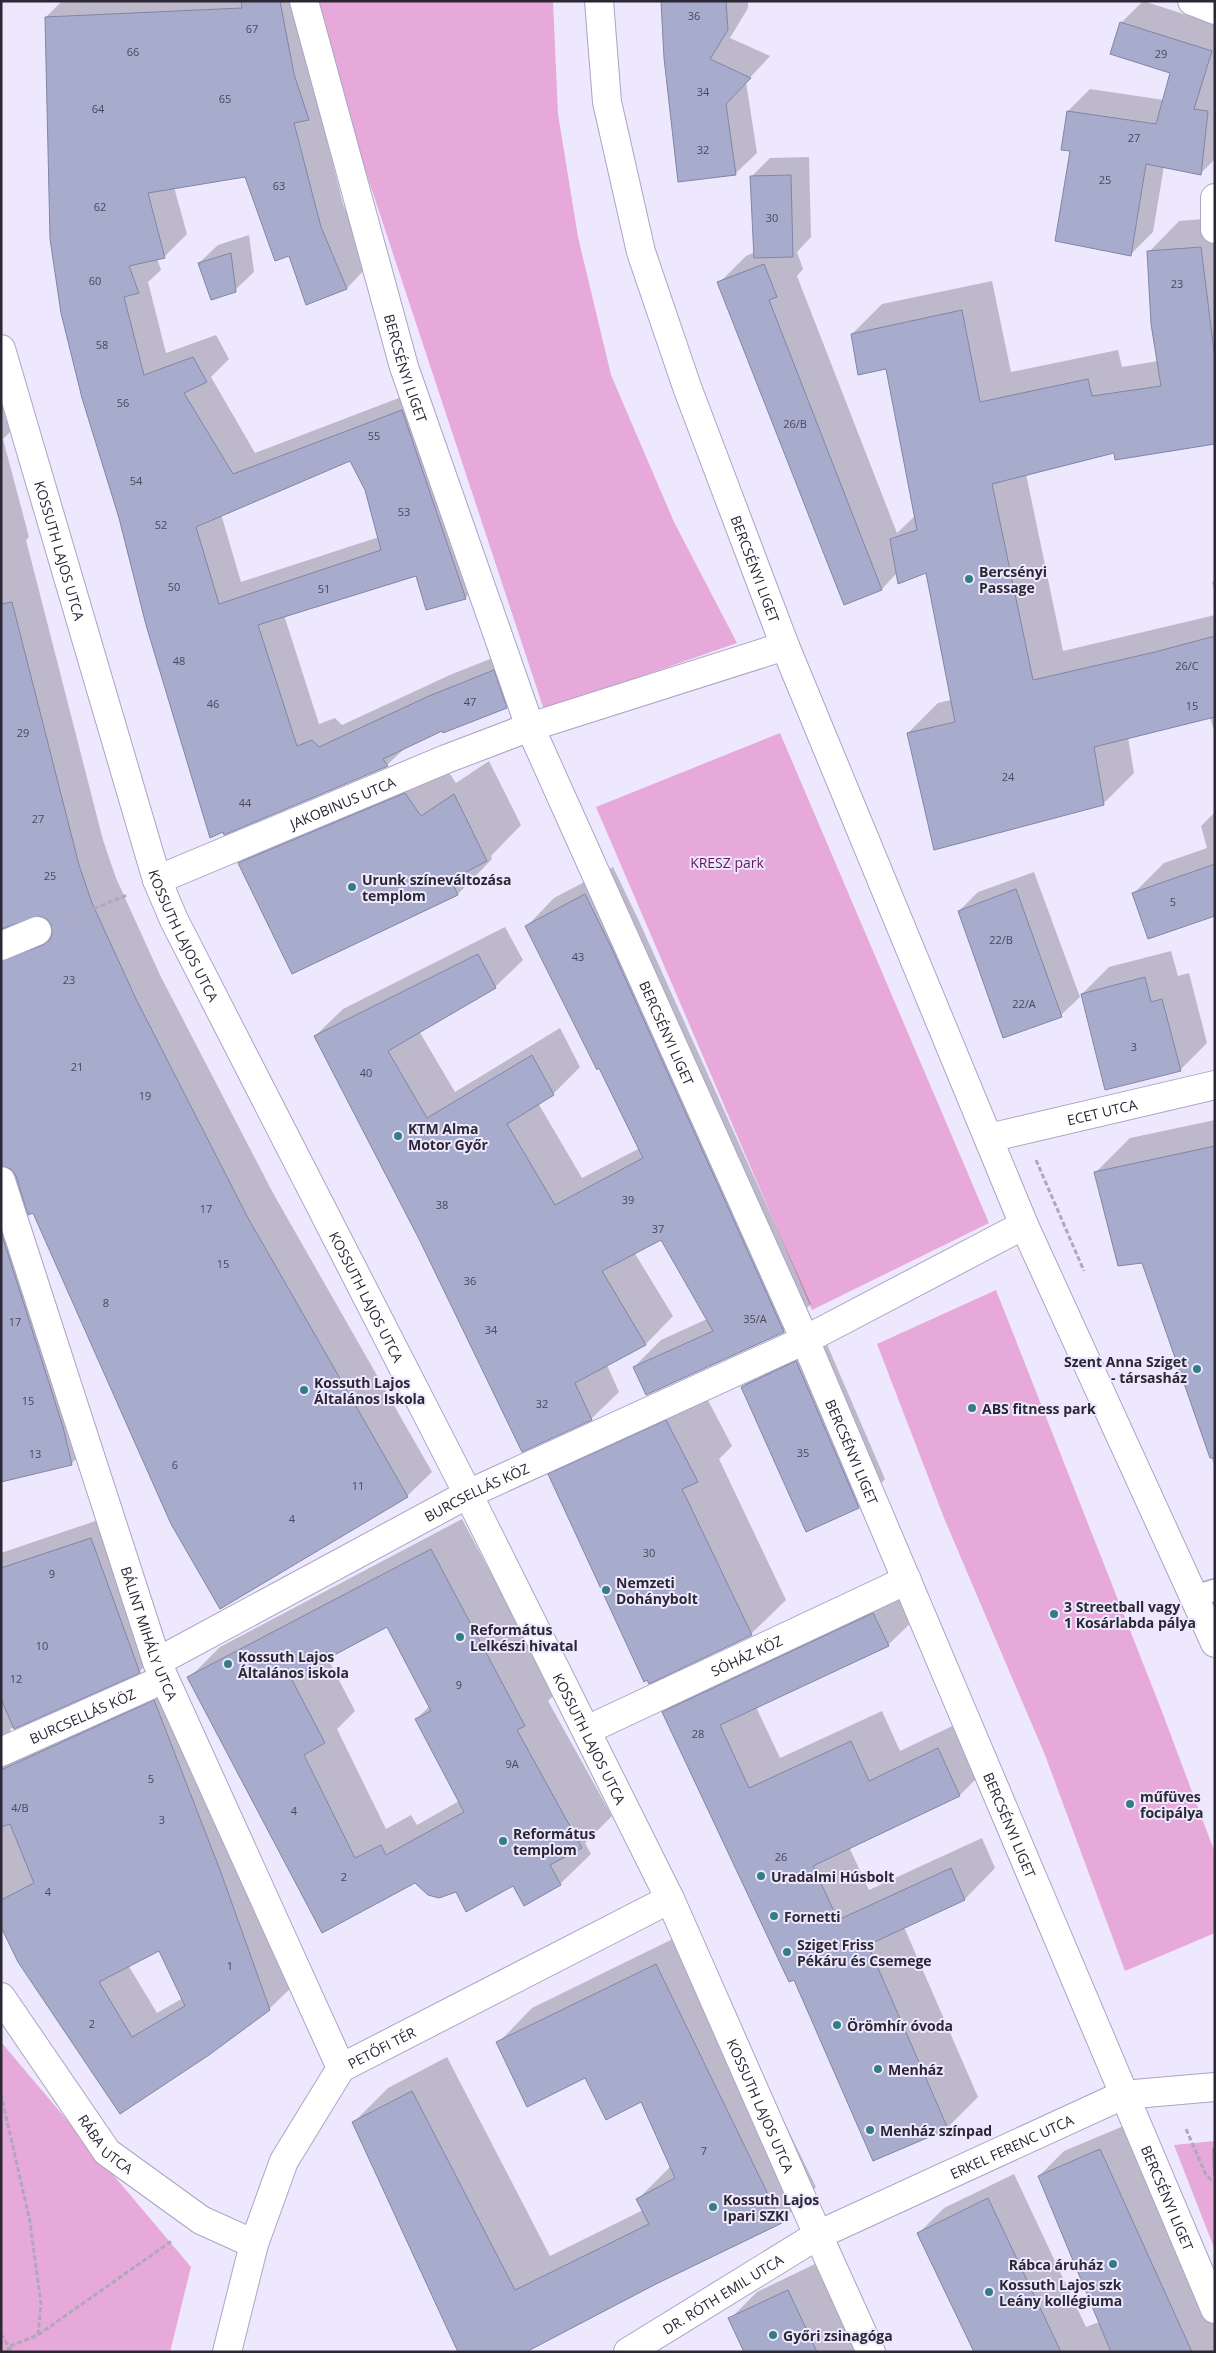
<svg xmlns="http://www.w3.org/2000/svg" width="1216" height="2353" viewBox="0 0 1216 2353" font-family="'Open Sans',sans-serif">
	<style>
		.green { fill: #e6a9da }
		.shadow { fill: #0003; fill-rule: evenodd }
		.building { fill: #a7accd; stroke: #8185a5; fill-rule: evenodd }
		.lines { fill: none; stroke-linecap: round; stroke-linejoin: round }
		.service-casing { stroke: #aca4c4; stroke-width: 24 }
		.minor-casing { stroke: #aca4c4; stroke-width: 30 }
		.tertiary-casing { stroke: #aca4c4; stroke-width: 30 }
		.path { stroke: #ada8ba; stroke-width: 3; stroke-dasharray: 5 2.5; stroke-linecap: butt }
		.service { stroke: #fff; stroke-width: 21 }
		.minor { stroke: #fff; stroke-width: 28 }
		.tertiary { stroke: #fff; stroke-width: 28 }
		.poi-dot { fill: #357d85; stroke: #ede8fd; stroke-width: 2 }
		.labels { text-anchor: middle; dominant-baseline: central; stroke-width: 4; stroke-linejoin: round; paint-order: stroke }
		.number-label { font-size: 11px; fill: #4a485a }
		.street-label { font-size: 14px; fill: #2b2734; stroke: #ede8fd }
		.poi-label { font-size: 14px; font-weight: bold; fill: #2b2734; stroke: #ede8fd; text-anchor: start }
		.park-label { font-size: 14px; fill: #66165d; stroke: #ede8fd }
	</style>
	<rect width="100%" height="100%" fill="#ede8fd"/>
	<g class="green">
		<path d="M 316,1 L 553,1 L 558,114 L 578,237 L 611,375 L 674,522 L 737,643 L 544,710 L 319,30 Z"/>
		<path d="M 780,733 L 989,1223 L 812,1310 L 596,807 Z"/>
		<path d="M 996,1290 L 1161,1709 L 1215,1853 L 1215,1933 L 1125,1971 L 1045,1755 L 944,1518 L 877,1344 Z"/>
		<path d="M 1,2042 L 191,2267 L 170,2352 L 1,2352 Z"/>
		<path d="M 1215,2141 L 1215,2250 L 1174,2145 Z"/>
	</g>
	<g class="shadow">
		<path d="M 62,1 L 306,1 L 331,97 L 319,109 L 343,204 L 369,265 L 347,288 L 307,304 L 290,255 L 246,175 L 174,187 L 187,234 L 164,257 L 157,258 L 161,270 L 148,282 L 166,353 L 216,335 L 229,359 L 211,377 L 255,453 L 425,388 L 488,575 L 465,598 L 417,575 L 284,615 L 319,724 L 335,718 L 342,725 L 452,674 L 516,649 L 529,685 L 506,707 L 443,730 L 406,747 L 387,765 L 225,833 L 46,17 ZM 350,459 L 366,489 L 379,537 L 241,582 L 221,514 Z"/>
		<path d="M 663,1 L 748,1 L 748,8 L 730,38 L 770,56 L 746,82 L 757,153 L 736,173 Z"/>
		<path d="M 1143,1 L 1215,24 L 1215,159 L 1201,173 L 1164,166 L 1153,232 L 1131,254 L 1072,150 L 1068,111 L 1090,89 L 1164,100 L 1171,72 L 1121,23 Z"/>
		<path d="M 809,157 L 811,237 L 797,252 L 803,269 L 797,276 L 897,533 L 916,515 L 887,368 L 852,334 L 882,304 L 992,281 L 1011,372 L 1118,350 L 1122,367 L 1158,361 L 1149,252 L 1179,221 L 1215,218 L 1215,443 L 1115,452 L 1026,474 L 1063,651 L 1215,615 L 1215,734 L 1210,717 L 1128,737 L 1134,773 L 1104,803 L 935,848 L 908,733 L 938,703 L 951,700 L 927,571 L 897,573 L 882,589 L 719,283 L 746,256 L 755,252 L 751,177 L 770,158 Z"/>
		<path d="M 249,235 L 254,272 L 235,290 L 199,263 L 218,245 Z"/>
		<path d="M 1,403 L 10,432 L 3,439 L 29,537 L 26,540 L 103,840 L 116,878 L 160,975 L 273,1193 L 432,1472 L 407,1496 L 33,1212 L 27,1214 L 71,1349 L 96,1439 L 71,1464 L 1,1481 ZM 39,914 L 48,918 L 53,927 L 25,938 L 16,934 L 10,927 L 10,925 Z"/>
		<path d="M 1215,580 L 1215,593 L 1212,582 Z"/>
		<path d="M 440,759 L 456,783 L 489,761 L 521,825 L 491,856 L 492,859 L 458,894 L 293,972 L 240,863 L 274,829 Z"/>
		<path d="M 1215,812 L 1215,915 L 1133,894 L 1164,863 L 1207,848 L 1201,826 Z"/>
		<path d="M 613,867 L 639,921 L 811,1304 L 784,1331 L 647,1394 L 634,1367 L 661,1340 L 707,1319 L 661,1238 L 634,1252 L 673,1316 L 646,1344 L 607,1365 L 619,1392 L 591,1419 L 420,1239 L 315,1036 L 343,1009 L 505,927 L 523,960 L 495,987 L 419,1031 L 455,1092 L 560,1028 L 580,1067 L 553,1094 L 538,1103 L 582,1178 L 640,1148 L 527,926 L 554,898 Z"/>
		<path d="M 1034,872 L 1080,997 L 1061,1015 L 1004,1036 L 959,911 L 978,892 Z"/>
		<path d="M 1171,951 L 1178,976 L 1189,973 L 1207,1043 L 1180,1070 L 1082,994 L 1109,967 Z"/>
		<path d="M 1215,1120 L 1215,1468 L 1143,1262 L 1095,1173 L 1130,1138 Z"/>
		<path d="M 823,1335 L 885,1479 L 858,1506 L 742,1387 L 769,1360 Z"/>
		<path d="M 701,1387 L 732,1446 L 719,1459 L 786,1600 L 751,1634 L 550,1475 L 585,1440 Z"/>
		<path d="M 116,1514 L 163,1647 L 139,1672 L 10,1729 L 11,1733 L 179,1677 L 294,1985 L 269,2009 L 120,2112 L 1,1926 L 1,1553 ZM 160,1949 L 183,1998 L 157,2013 L 128,1965 Z"/>
		<path d="M 462,1519 L 555,1694 L 548,1701 L 612,1816 L 585,1843 L 591,1854 L 560,1884 L 514,1884 L 456,1891 L 415,1882 L 322,1931 L 189,1678 L 220,1647 ZM 387,1625 L 430,1706 L 416,1719 L 459,1801 L 417,1825 L 411,1815 L 386,1829 L 337,1729 L 355,1711 L 327,1657 Z"/>
		<path d="M 904,1583 L 919,1615 L 888,1645 L 756,1707 L 780,1758 L 882,1711 L 900,1751 L 969,1718 L 991,1764 L 960,1795 L 849,1847 L 869,1890 L 982,1838 L 995,1868 L 965,1899 L 904,1927 L 978,2097 L 947,2128 L 795,1978 L 664,1712 L 695,1681 Z"/>
		<path d="M 691,1930 L 816,2187 L 781,2222 L 655,2283 L 524,2352 L 353,2123 L 388,2088 L 447,2057 L 550,2256 L 643,2210 L 638,2199 L 671,2166 L 641,2100 L 498,2043 L 532,2008 Z"/>
		<path d="M 1126,2125 L 1215,2323 L 1215,2352 L 975,2352 L 919,2233 L 944,2208 L 1014,2174 L 1086,2327 L 1099,2322 L 1039,2176 L 1064,2151 Z"/>
		<path d="M 1215,2146 L 1215,2176 L 1213,2176 L 1212,2149 Z"/>
		<path d="M 815,2264 L 856,2352 L 746,2352 L 730,2319 L 757,2292 Z"/>
	</g>
	<g class="building">
		<path d="M 241,1 L 280,1 L 294,74 L 309,120 L 294,123 L 321,227 L 347,289 L 306,305 L 289,256 L 275,261 L 245,177 L 148,193 L 165,258 L 129,266 L 139,293 L 124,297 L 144,375 L 193,357 L 207,382 L 184,393 L 233,474 L 402,410 L 466,599 L 426,610 L 416,576 L 258,625 L 297,746 L 312,740 L 319,747 L 429,696 L 494,670 L 507,708 L 443,733 L 442,731 L 383,759 L 388,766 L 224,835 L 223,832 L 210,838 L 146,625 L 119,518 L 82,398 L 61,313 L 50,239 L 45,17 L 242,8 ZM 350,461 L 365,490 L 381,550 L 219,604 L 196,527 Z"/>
		<path d="M 661,1 L 726,1 L 728,30 L 710,59 L 751,78 L 726,104 L 736,175 L 678,182 L 664,58 Z"/>
		<path d="M 1120,22 L 1212,51 L 1194,109 L 1208,111 L 1201,175 L 1146,164 L 1131,256 L 1055,241 L 1070,151 L 1061,150 L 1067,111 L 1156,124 L 1170,73 L 1110,54 Z"/>
		<path d="M 791,175 L 793,257 L 754,258 L 750,176 Z"/>
		<path d="M 1201,247 L 1215,359 L 1215,444 L 1115,460 L 1114,453 L 992,484 L 1033,680 L 1155,652 L 1215,636 L 1215,717 L 1094,747 L 1104,805 L 934,850 L 907,733 L 955,722 L 926,573 L 898,584 L 890,539 L 917,530 L 886,369 L 858,375 L 851,334 L 962,310 L 980,402 L 1088,379 L 1092,396 L 1161,386 L 1151,324 L 1147,251 Z"/>
		<path d="M 231,253 L 236,292 L 211,300 L 198,263 Z"/>
		<path d="M 764,264 L 777,297 L 769,300 L 882,590 L 844,605 L 717,282 Z"/>
		<path d="M 12,602 L 79,865 L 92,903 L 136,999 L 248,1218 L 408,1497 L 220,1609 L 171,1524 L 33,1213 L 28,1215 L 16,1176 L 11,1169 L 1,1166 L 1,961 L 43,945 L 50,940 L 52,933 L 51,925 L 47,919 L 39,916 L 1,929 L 1,604 Z"/>
		<path d="M 405,793 L 421,816 L 454,794 L 487,861 L 451,880 L 458,895 L 292,974 L 238,863 Z"/>
		<path d="M 1215,864 L 1215,916 L 1148,939 L 1132,893 Z"/>
		<path d="M 1016,889 L 1062,1017 L 1003,1038 L 958,911 Z"/>
		<path d="M 585,894 L 612,949 L 784,1332 L 646,1395 L 633,1367 L 713,1331 L 661,1240 L 602,1271 L 646,1345 L 575,1383 L 592,1420 L 522,1452 L 419,1239 L 314,1036 L 478,954 L 496,988 L 388,1051 L 427,1118 L 532,1055 L 554,1095 L 507,1124 L 555,1205 L 643,1158 L 599,1068 L 597,1070 L 525,926 Z"/>
		<path d="M 1145,977 L 1151,1002 L 1162,999 L 1181,1071 L 1105,1090 L 1081,994 Z"/>
		<path d="M 1215,1146 L 1215,1458 L 1210,1458 L 1142,1263 L 1118,1266 L 1094,1172 Z"/>
		<path d="M 1,1232 L 63,1427 L 72,1465 L 1,1482 Z"/>
		<path d="M 796,1361 L 859,1508 L 806,1532 L 741,1387 Z"/>
		<path d="M 666,1420 L 698,1482 L 682,1489 L 752,1635 L 649,1684 L 647,1680 L 644,1682 L 548,1474 Z"/>
		<path d="M 91,1538 L 140,1673 L 14,1729 L 1,1699 L 1,1568 Z"/>
		<path d="M 431,1549 L 525,1726 L 517,1730 L 582,1848 L 550,1865 L 561,1885 L 524,1906 L 513,1886 L 466,1912 L 456,1892 L 439,1898 L 428,1895 L 415,1883 L 322,1933 L 187,1677 ZM 387,1627 L 431,1711 L 415,1719 L 464,1812 L 386,1855 L 381,1845 L 355,1858 L 304,1755 L 325,1743 L 291,1678 Z"/>
		<path d="M 873,1613 L 889,1646 L 720,1725 L 749,1788 L 851,1741 L 869,1781 L 938,1748 L 960,1796 L 813,1866 L 838,1920 L 951,1868 L 965,1900 L 868,1945 L 948,2129 L 873,2161 L 794,1980 L 789,1982 L 662,1712 Z"/>
		<path d="M 154,1700 L 220,1870 L 270,2010 L 209,2055 L 120,2114 L 18,1962 L 1,1927 L 1,1900 L 34,1883 L 10,1824 L 1,1827 L 1,1770 ZM 159,1951 L 185,2006 L 132,2037 L 99,1982 Z"/>
		<path d="M 656,1964 L 782,2223 L 656,2284 L 526,2352 L 458,2352 L 352,2122 L 412,2091 L 515,2290 L 649,2224 L 636,2199 L 675,2178 L 641,2102 L 606,2120 L 585,2078 L 527,2107 L 496,2042 Z"/>
		<path d="M 1100,2149 L 1192,2352 L 1111,2352 L 1038,2176 Z"/>
		<path d="M 988,2198 L 1061,2352 L 974,2352 L 917,2233 Z"/>
		<path d="M 788,2290 L 817,2352 L 744,2352 L 728,2318 Z"/>
	</g>
	<g class="lines">
		<g class="service-casing">
			<path id="service" d="M 1193,1597 L 1215,1590"/>
		</g>
		<g class="minor-casing">
			<g id="minor">
				<path id="s1" d="M 304,1 L 404,367 L 530,727 L 805,1340 L 1215,2309"/>
				<path id="s2" d="M 599,1 L 607,102 L 641,252 L 687,387 L 785,646 L 1024,1225 L 1215,1643"/>
				<path d="M 1192,1 L 1215,10"/>
				<path d="M 1215,198 L 1215,229"/>
				<path id="s3" d="M 157,880 L 446,759 L 530,727 L 785,646"/>
				<path d="M 1,946 L 37,931"/>
				<path id="s4" d="M 989,1138 L 1215,1085"/>
				<path id="s5" d="M 1,1181 L 157,1662 L 341,2068"/>
				<path id="s6" d="M 157,1662 L 468,1494 L 805,1340 L 1024,1225"/>
				<path id="s7" d="M 587,1730 L 907,1580"/>
				<path id="s8" d="M 1,1752 L 164,1679"/>
				<path id="s9" d="M 1,1997 L 107,2152 L 201,2220 L 254,2244"/>
				<path d="M 818,2235 L 871,2352"/>
				<path id="s10" d="M 227,2352 L 254,2244 L 284,2161 L 341,2068 L 670,1899"/>
			</g>
		</g>
		<g class="tertiary-casing">
			<g id="tertiary">
				<path id="s11" d="M 1,349 L 157,880 L 174,920 L 468,1494 L 670,1899 L 818,2235"/>
				<path id="s12" d="M 628,2352 L 818,2235 L 1123,2095 L 1215,2087"/>
			</g>
		</g>
		<g class="path">
			<path d="M 66,920 L 127,895"/>
			<path d="M 1036,1160 L 1084,1271"/>
			<path d="M 1,2094 L 30,2222 L 41,2304 L 38,2335"/>
			<path d="M 1186,2129 L 1206,2175 L 1215,2183"/>
			<path d="M 1,2334 L 12,2352"/>
			<path d="M 6,2352 L 10,2346 L 38,2335 L 173,2240"/>
		</g>
		<use href="#service" class="service"/>
		<use href="#minor" class="minor"/>
		<use href="#tertiary" class="tertiary"/>
	</g>
	<g class="poi-dot">
		<circle cx="969" cy="579" r="5"/>
		<circle cx="352" cy="887" r="5"/>
		<circle cx="398" cy="1136" r="5"/>
		<circle cx="1197" cy="1369" r="5"/>
		<circle cx="304" cy="1390" r="5"/>
		<circle cx="972" cy="1408" r="5"/>
		<circle cx="606" cy="1590" r="5"/>
		<circle cx="1054" cy="1614" r="5"/>
		<circle cx="460" cy="1637" r="5"/>
		<circle cx="228" cy="1664" r="5"/>
		<circle cx="1130" cy="1804" r="5"/>
		<circle cx="503" cy="1841" r="5"/>
		<circle cx="761" cy="1876" r="5"/>
		<circle cx="774" cy="1916" r="5"/>
		<circle cx="787" cy="1952" r="5"/>
		<circle cx="837" cy="2025" r="5"/>
		<circle cx="878" cy="2069" r="5"/>
		<circle cx="870" cy="2130" r="5"/>
		<circle cx="713" cy="2207" r="5"/>
		<circle cx="1113" cy="2264" r="5"/>
		<circle cx="989" cy="2292" r="5"/>
		<circle cx="773" cy="2335" r="5"/>
	</g>
	<g class="labels">
		<g class="number-label">
			<text x="694" y="15">36</text>
			<text x="252" y="28">67</text>
			<text x="133" y="51">66</text>
			<text x="1161" y="53">29</text>
			<text x="703" y="91">34</text>
			<text x="225" y="98">65</text>
			<text x="98" y="108">64</text>
			<text x="1134" y="137">27</text>
			<text x="703" y="149">32</text>
			<text x="1105" y="179">25</text>
			<text x="279" y="185">63</text>
			<text x="100" y="206">62</text>
			<text x="772" y="217">30</text>
			<text x="95" y="280">60</text>
			<text x="1177" y="283">23</text>
			<text x="102" y="344">58</text>
			<text x="123" y="402">56</text>
			<text x="795" y="423">26/B</text>
			<text x="374" y="435">55</text>
			<text x="136" y="480">54</text>
			<text x="404" y="511">53</text>
			<text x="161" y="524">52</text>
			<text x="174" y="586">50</text>
			<text x="324" y="588">51</text>
			<text x="179" y="660">48</text>
			<text x="1187" y="665">26/C</text>
			<text x="470" y="701">47</text>
			<text x="213" y="703">46</text>
			<text x="1192" y="705">15</text>
			<text x="23" y="732">29</text>
			<text x="1008" y="776">24</text>
			<text x="245" y="802">44</text>
			<text x="38" y="818">27</text>
			<text x="50" y="875">25</text>
			<text x="1173" y="901">5</text>
			<text x="1001" y="939">22/B</text>
			<text x="578" y="956">43</text>
			<text x="69" y="979">23</text>
			<text x="1024" y="1003">22/A</text>
			<text x="1134" y="1046">3</text>
			<text x="77" y="1066">21</text>
			<text x="366" y="1072">40</text>
			<text x="145" y="1095">19</text>
			<text x="628" y="1199">39</text>
			<text x="442" y="1204">38</text>
			<text x="206" y="1208">17</text>
			<text x="658" y="1228">37</text>
			<text x="223" y="1263">15</text>
			<text x="470" y="1280">36</text>
			<text x="106" y="1302">8</text>
			<text x="755" y="1318">35/A</text>
			<text x="15" y="1321">17</text>
			<text x="491" y="1329">34</text>
			<text x="28" y="1400">15</text>
			<text x="542" y="1403">32</text>
			<text x="803" y="1452">35</text>
			<text x="35" y="1453">13</text>
			<text x="175" y="1464">6</text>
			<text x="358" y="1485">11</text>
			<text x="292" y="1518">4</text>
			<text x="649" y="1552">30</text>
			<text x="52" y="1573">9</text>
			<text x="42" y="1645">10</text>
			<text x="16" y="1678">12</text>
			<text x="459" y="1684">9</text>
			<text x="698" y="1733">28</text>
			<text x="512" y="1763">9A</text>
			<text x="151" y="1778">5</text>
			<text x="20" y="1807">4/B</text>
			<text x="294" y="1810">4</text>
			<text x="162" y="1819">3</text>
			<text x="781" y="1856">26</text>
			<text x="344" y="1876">2</text>
			<text x="48" y="1891">4</text>
			<text x="230" y="1965">1</text>
			<text x="92" y="2023">2</text>
			<text x="704" y="2150">7</text>
		</g>
		<g class="street-label">
			<text stroke="none"><textPath href="#s1" startOffset="381">BERCSÉNYI LIGET</textPath></text>
			<text stroke="none"><textPath href="#s11" startOffset="210">KOSSUTH LAJOS UTCA</textPath></text>
			<text stroke="none"><textPath href="#s2" startOffset="592">BERCSÉNYI LIGET</textPath></text>
			<text stroke="none"><textPath href="#s3" startOffset="201">JAKOBINUS UTCA</textPath></text>
			<text stroke="none"><textPath href="#s11" startOffset="615">KOSSUTH LAJOS UTCA</textPath></text>
			<text stroke="none"><textPath href="#s1" startOffset="1096">BERCSÉNYI LIGET</textPath></text>
			<text stroke="none"><textPath href="#s4" startOffset="116">ECET UTCA</textPath></text>
			<text stroke="none"><textPath href="#s11" startOffset="1020">KOSSUTH LAJOS UTCA</textPath></text>
			<text stroke="none"><textPath href="#s1" startOffset="1554">BERCSÉNYI LIGET</textPath></text>
			<text stroke="none"><textPath href="#s6" startOffset="362">BURCSELLÁS KÖZ</textPath></text>
			<text stroke="none"><textPath href="#s5" startOffset="476">BÁLINT MIHÁLY UTCA</textPath></text>
			<text stroke="none"><textPath href="#s7" startOffset="176">SÓHÁZ KÖZ</textPath></text>
			<text stroke="none"><textPath href="#s8" startOffset="89">BURCSELLÁS KÖZ</textPath></text>
			<text stroke="none"><textPath href="#s11" startOffset="1515">KOSSUTH LAJOS UTCA</textPath></text>
			<text stroke="none"><textPath href="#s1" startOffset="1959">BERCSÉNYI LIGET</textPath></text>
			<text stroke="none"><textPath href="#s10" startOffset="354">PETŐFI TÉR</textPath></text>
			<text stroke="none"><textPath href="#s11" startOffset="1920">KOSSUTH LAJOS UTCA</textPath></text>
			<text stroke="none"><textPath href="#s9" startOffset="181">RÁBA UTCA</textPath></text>
			<text stroke="none"><textPath href="#s12" startOffset="436">ERKEL FERENC UTCA</textPath></text>
			<text stroke="none"><textPath href="#s1" startOffset="2364">BERCSÉNYI LIGET</textPath></text>
			<text stroke="none"><textPath href="#s12" startOffset="111">DR. RÓTH EMIL UTCA</textPath></text>
		</g>
		<g class="poi-label">
			<text x="979" y="571">Bercsényi<tspan x="979" dy="16">Passage</tspan></text>
			<text x="362" y="879">Urunk színeváltozása<tspan x="362" dy="16">templom</tspan></text>
			<text x="408" y="1128">KTM Alma<tspan x="408" dy="16">Motor Győr</tspan></text>
			<text x="1187" y="1361" text-anchor="end">Szent Anna Sziget<tspan x="1187" dy="16">- társasház</tspan></text>
			<text x="314" y="1382">Kossuth Lajos<tspan x="314" dy="16">Általános Iskola</tspan></text>
			<text x="982" y="1408">ABS fitness park</text>
			<text x="616" y="1582">Nemzeti<tspan x="616" dy="16">Dohánybolt</tspan></text>
			<text x="1064" y="1606">3 Streetball vagy<tspan x="1064" dy="16">1 Kosárlabda pálya</tspan></text>
			<text x="470" y="1629">Református<tspan x="470" dy="16">Lelkészi hivatal</tspan></text>
			<text x="238" y="1656">Kossuth Lajos<tspan x="238" dy="16">Általános iskola</tspan></text>
			<text x="1140" y="1796">műfüves<tspan x="1140" dy="16">focipálya</tspan></text>
			<text x="513" y="1833">Református<tspan x="513" dy="16">templom</tspan></text>
			<text x="771" y="1876">Uradalmi Húsbolt</text>
			<text x="784" y="1916">Fornetti</text>
			<text x="797" y="1944">Sziget Friss<tspan x="797" dy="16">Pékáru és Csemege</tspan></text>
			<text x="847" y="2025">Örömhír óvoda</text>
			<text x="888" y="2069">Menház</text>
			<text x="880" y="2130">Menház színpad</text>
			<text x="723" y="2199">Kossuth Lajos<tspan x="723" dy="16">Ipari SZKI</tspan></text>
			<text x="1103" y="2264" text-anchor="end">Rábca áruház</text>
			<text x="999" y="2284">Kossuth Lajos szk<tspan x="999" dy="16">Leány kollégiuma</tspan></text>
			<text x="783" y="2335">Győri zsinagóga</text>
		</g>
		<g class="park-label">
			<text x="727" y="862">KRESZ park</text>
		</g>
	</g>
	<rect width="1216" height="2353" fill="none" stroke="#2b2734" stroke-width="5"/>
</svg>
